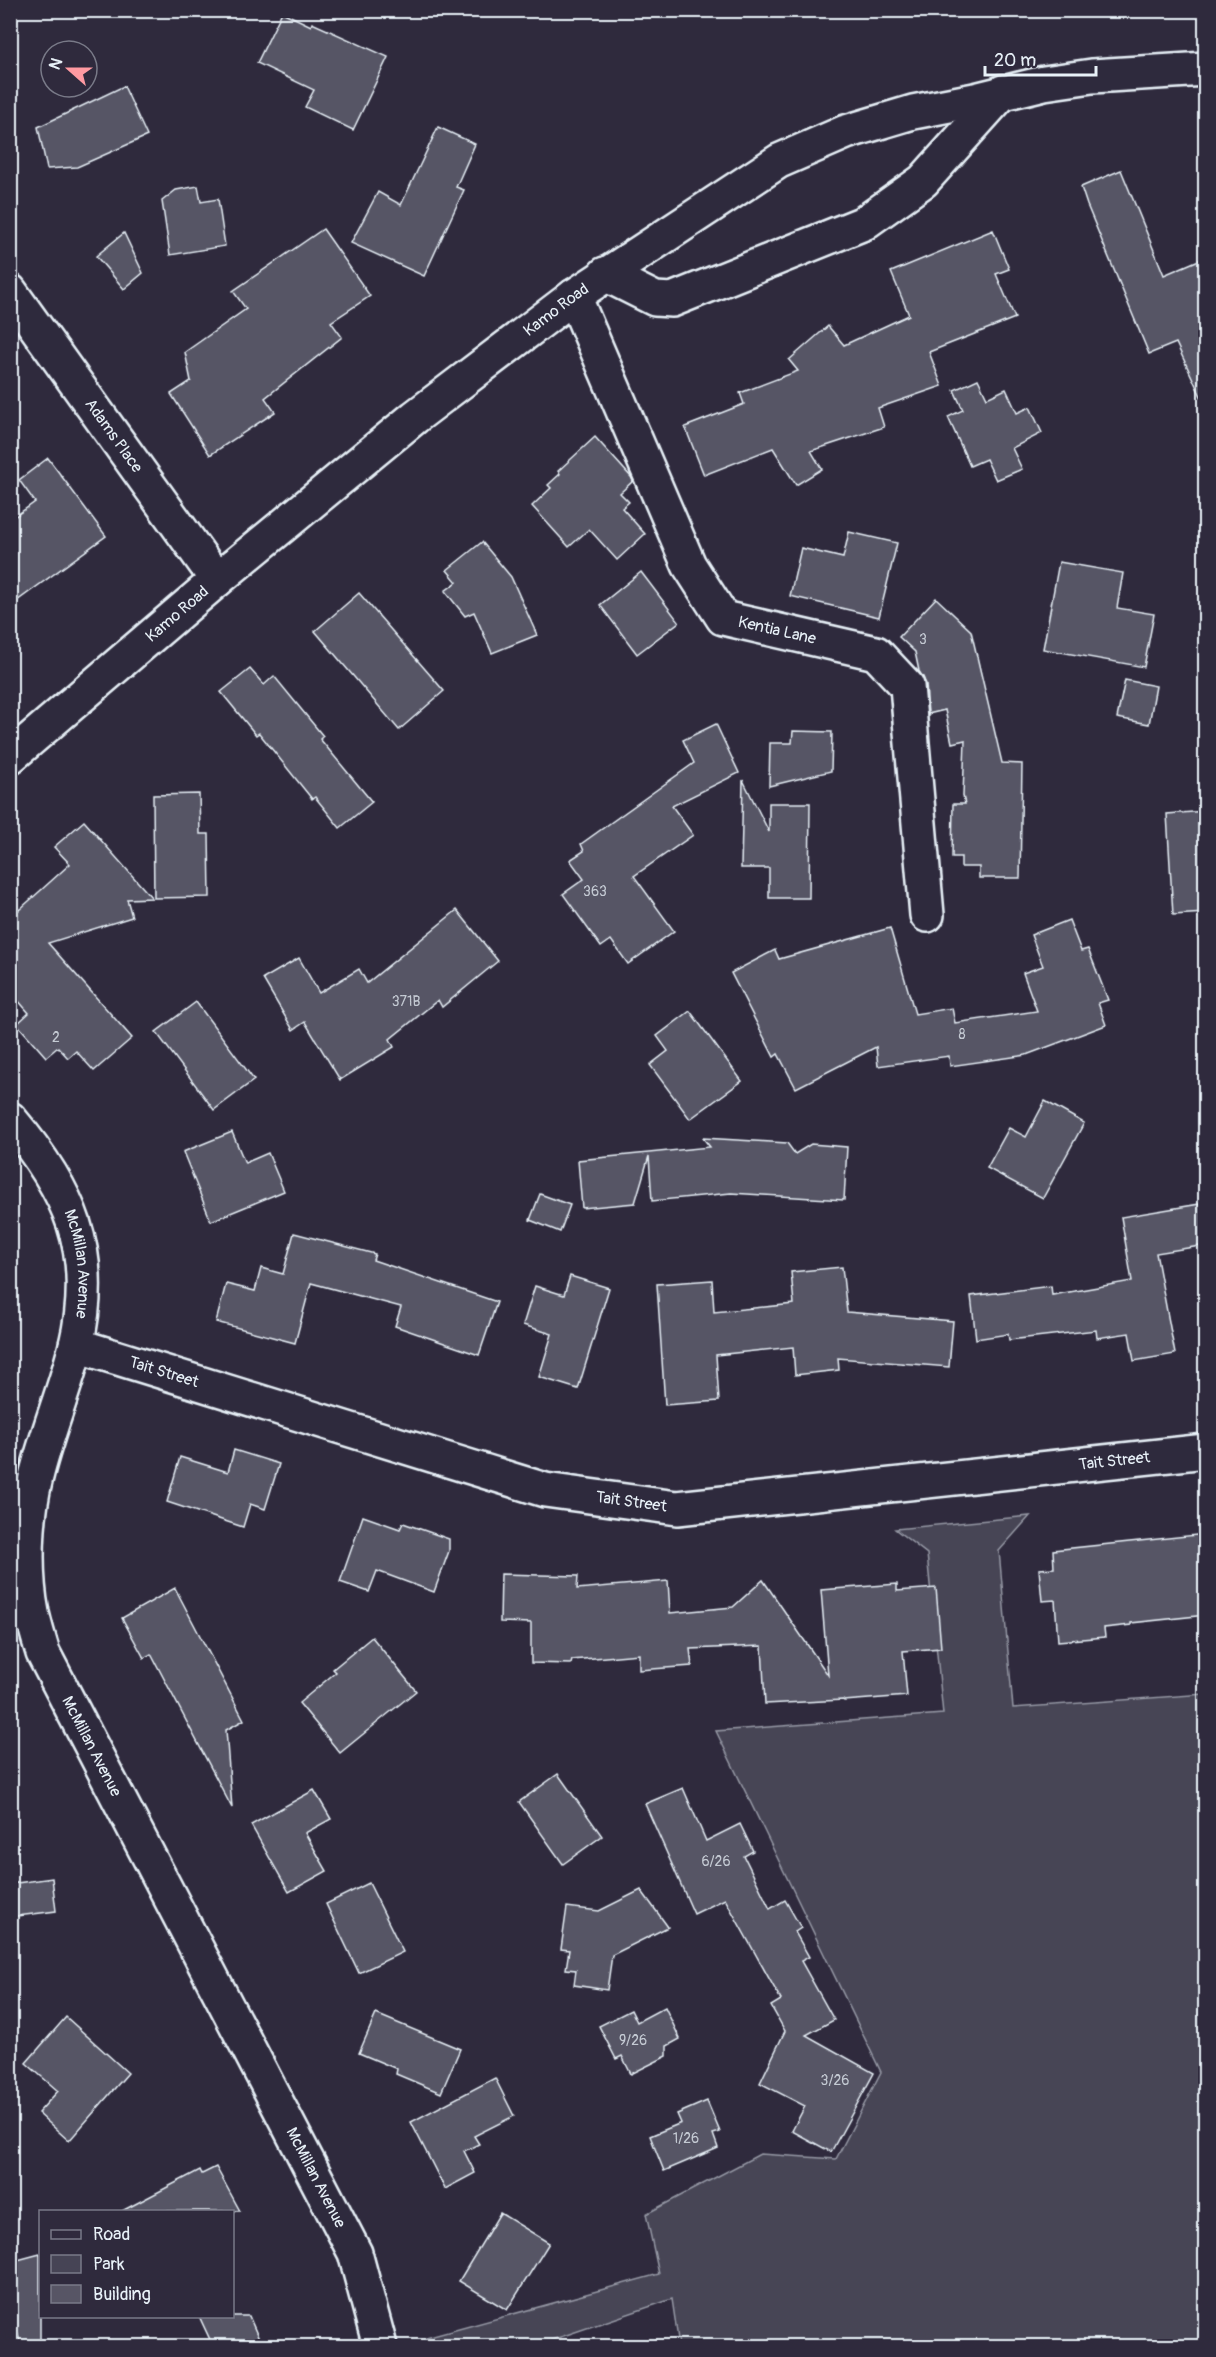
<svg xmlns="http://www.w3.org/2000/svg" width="1216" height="2357" viewBox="0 0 1216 2357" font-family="Pangolin,sans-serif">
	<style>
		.green { fill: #464455; stroke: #979aa6; stroke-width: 1.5 }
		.building { fill: #575565; stroke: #e8f1f8; stroke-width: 1.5 }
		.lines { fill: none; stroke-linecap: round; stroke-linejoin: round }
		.minor-casing { stroke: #e8f1f8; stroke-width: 38 }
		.major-casing { stroke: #e8f1f8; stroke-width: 38 }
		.minor { stroke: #2f2a3d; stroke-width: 33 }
		.major { stroke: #2f2a3d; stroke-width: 33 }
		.labels { text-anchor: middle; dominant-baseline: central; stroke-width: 6; stroke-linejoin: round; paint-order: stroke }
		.number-label { font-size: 14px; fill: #c4cad3 }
		.street-label { font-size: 16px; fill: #e8f1f8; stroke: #2f2a3d }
	</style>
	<rect width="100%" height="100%" fill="#2f2a3d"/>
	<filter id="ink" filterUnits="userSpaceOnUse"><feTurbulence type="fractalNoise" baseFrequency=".0167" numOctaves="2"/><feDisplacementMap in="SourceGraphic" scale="12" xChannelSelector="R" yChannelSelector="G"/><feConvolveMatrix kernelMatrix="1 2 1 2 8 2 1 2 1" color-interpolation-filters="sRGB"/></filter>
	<g filter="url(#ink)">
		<path class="green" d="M 1030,1516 L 999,1551 L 1013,1708 L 1205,1694 L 1205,2346 L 679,2346 L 672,2299 L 534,2346 L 428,2346 L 426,2338 L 659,2274 L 646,2214 L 760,2154 L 836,2159 L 881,2072 L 716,1731 L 943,1714 L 927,1554 L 895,1529 Z"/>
		<g class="building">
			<path d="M 282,12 L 311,26 L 312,23 L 388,57 L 353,130 L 305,107 L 314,90 L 257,63 Z"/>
			<path d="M 124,86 L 147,136 L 77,167 L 47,169 L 38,127 Z"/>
			<path d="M 438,127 L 475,144 L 456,187 L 464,190 L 424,276 L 351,243 L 378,192 L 401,205 Z"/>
			<path d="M 1121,170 L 1164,275 L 1206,257 L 1206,407 L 1176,343 L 1149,354 L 1087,205 L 1081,187 Z"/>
			<path d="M 198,186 L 201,202 L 218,199 L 225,246 L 170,255 L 162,201 L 176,190 Z"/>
			<path d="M 323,229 L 370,296 L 331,322 L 342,337 L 265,398 L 275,412 L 210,455 L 171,394 L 191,381 L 185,352 L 246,309 L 233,291 Z"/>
			<path d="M 993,230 L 1009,269 L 996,274 L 1015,318 L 929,352 L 942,386 L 878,408 L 884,427 L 811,451 L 822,469 L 796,485 L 773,448 L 704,475 L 685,427 L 744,404 L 740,393 L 798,371 L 789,360 L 828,326 L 844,345 L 909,315 L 891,272 Z"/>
			<path d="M 124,233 L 143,273 L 124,289 L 96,256 Z"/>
			<path d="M 978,379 L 987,398 L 1006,389 L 1017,413 L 1030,407 L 1042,433 L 1012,448 L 1022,469 L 996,480 L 986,459 L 970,466 L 948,417 L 963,410 L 954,390 Z"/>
			<path d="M 595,437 L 631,477 L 633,481 L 620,493 L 629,502 L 622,508 L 645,534 L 617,560 L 589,529 L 569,547 L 532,506 L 551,488 L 548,485 L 560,474 L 558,471 Z"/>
			<path d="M 48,458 L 106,536 L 10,606 L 10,520 L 35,502 L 19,480 Z"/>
			<path d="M 849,532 L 897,543 L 879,617 L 790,596 L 801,548 L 843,558 Z"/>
			<path d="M 482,542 L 511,577 L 537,635 L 492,653 L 474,612 L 465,616 L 445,591 L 457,582 L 447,570 Z"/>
			<path d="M 1059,562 L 1123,573 L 1117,608 L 1154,614 L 1144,667 L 1043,649 Z"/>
			<path d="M 641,572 L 679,622 L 637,654 L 600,605 Z"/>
			<path d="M 359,593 L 444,691 L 399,730 L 315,631 Z"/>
			<path d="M 936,598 L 971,631 L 1002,763 L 1022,764 L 1020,878 L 979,878 L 979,867 L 961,867 L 961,857 L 952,857 L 953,804 L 965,804 L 963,796 L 965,740 L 952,743 L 945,710 L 928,714 L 926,684 L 919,671 L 915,652 L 899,637 Z"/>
			<path d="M 250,669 L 264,685 L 274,676 L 323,736 L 320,739 L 372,802 L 340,828 L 315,797 L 312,799 L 259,733 L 256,735 L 221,692 Z"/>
			<path d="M 1125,680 L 1156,686 L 1149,724 L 1117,718 Z"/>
			<path d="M 716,724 L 739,773 L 672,806 L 693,835 L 634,876 L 674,931 L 628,964 L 611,940 L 601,947 L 563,894 L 584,879 L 570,860 L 584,851 L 581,844 L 694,763 L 683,740 Z"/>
			<path d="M 793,731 L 832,732 L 831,771 L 769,786 L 770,743 L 792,743 Z"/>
			<path d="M 743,780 L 769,832 L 769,803 L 810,803 L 809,898 L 769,898 L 769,868 L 741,868 Z"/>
			<path d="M 199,794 L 200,834 L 209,834 L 210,897 L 154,898 L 153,795 Z"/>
			<path d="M 1206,811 L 1206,913 L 1173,915 L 1167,814 Z"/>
			<path d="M 84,821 L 152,898 L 127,899 L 132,917 L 48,943 L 132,1038 L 94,1071 L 76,1051 L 68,1058 L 58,1047 L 46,1057 L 17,1024 L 29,1013 L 10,991 L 10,900 L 19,910 L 70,864 L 54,847 Z"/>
			<path d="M 457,910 L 498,961 L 442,1007 L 438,1000 L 390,1039 L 394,1047 L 340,1080 L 305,1022 L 293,1030 L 263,979 L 299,958 L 319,993 L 359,969 L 367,983 Z"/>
			<path d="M 1069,920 L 1081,951 L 1088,949 L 1108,1000 L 1098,1003 L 1106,1025 L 1026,1055 L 950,1066 L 949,1056 L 878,1066 L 876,1047 L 796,1088 L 778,1054 L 774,1057 L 731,973 L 775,950 L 779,959 L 890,928 L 915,1014 L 952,1008 L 955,1023 L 1037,1011 L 1023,973 L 1043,966 L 1031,935 Z"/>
			<path d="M 196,1002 L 254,1080 L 214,1110 L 156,1032 Z"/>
			<path d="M 690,1011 L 742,1081 L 690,1119 L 650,1065 L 668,1051 L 657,1036 Z"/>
			<path d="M 1045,1101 L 1084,1123 L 1043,1198 L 987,1168 L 1009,1128 L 1026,1137 Z"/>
			<path d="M 232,1132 L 245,1163 L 268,1153 L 284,1191 L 211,1221 L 183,1152 Z"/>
			<path d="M 703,1138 L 787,1143 L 795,1154 L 811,1144 L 847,1147 L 844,1200 L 731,1193 L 652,1201 L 649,1156 L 635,1203 L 582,1208 L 578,1160 L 710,1147 Z"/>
			<path d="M 540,1194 L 570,1205 L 560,1232 L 530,1220 Z"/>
			<path d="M 1206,1203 L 1206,1245 L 1156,1253 L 1175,1354 L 1134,1361 L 1129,1333 L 1097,1338 L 1096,1330 L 1009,1340 L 1008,1334 L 976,1339 L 971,1296 L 1051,1286 L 1052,1295 L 1132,1281 L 1121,1217 Z"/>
			<path d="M 294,1233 L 375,1254 L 373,1260 L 497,1302 L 479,1355 L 395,1326 L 401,1307 L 311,1283 L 295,1343 L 216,1322 L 226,1284 L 255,1291 L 261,1268 L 283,1274 Z"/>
			<path d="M 842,1267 L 847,1312 L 953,1321 L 949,1367 L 838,1358 L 839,1370 L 795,1375 L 793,1347 L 716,1355 L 719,1401 L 665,1405 L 657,1284 L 712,1280 L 714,1312 L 794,1304 L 791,1272 Z"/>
			<path d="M 570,1276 L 609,1288 L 578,1389 L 539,1377 L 552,1334 L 523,1325 L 535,1286 L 564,1295 Z"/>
			<path d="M 234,1450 L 279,1464 L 265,1509 L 250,1504 L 243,1527 L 167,1502 L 180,1457 L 228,1472 Z"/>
			<path d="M 363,1516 L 400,1529 L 403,1523 L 449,1539 L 449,1551 L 434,1592 L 377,1571 L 369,1592 L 340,1582 Z"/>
			<path d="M 1206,1534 L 1206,1615 L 1131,1623 L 1131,1625 L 1104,1628 L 1105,1637 L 1058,1641 L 1055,1600 L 1042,1601 L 1039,1569 L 1054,1568 L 1053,1550 Z"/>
			<path d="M 501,1574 L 578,1576 L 577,1589 L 668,1581 L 670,1613 L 733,1607 L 763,1580 L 828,1675 L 821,1590 L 897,1584 L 897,1591 L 936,1588 L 941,1648 L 903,1651 L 907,1696 L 844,1701 L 843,1700 L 765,1704 L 762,1646 L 690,1649 L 692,1666 L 639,1670 L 639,1654 L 572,1660 L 571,1664 L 531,1663 L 531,1623 L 500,1622 Z"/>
			<path d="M 175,1588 L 244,1720 L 226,1730 L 232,1808 L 151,1654 L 144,1658 L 122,1618 Z"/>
			<path d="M 372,1637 L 416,1691 L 340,1753 L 299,1703 L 336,1672 L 333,1669 Z"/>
			<path d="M 558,1774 L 602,1836 L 563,1864 L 519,1802 Z"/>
			<path d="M 683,1788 L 706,1841 L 740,1824 L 753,1851 L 744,1856 L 770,1909 L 785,1900 L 801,1928 L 795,1932 L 809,1957 L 801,1961 L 834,2020 L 806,2035 L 874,2073 L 831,2152 L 792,2131 L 805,2106 L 760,2083 L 785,2031 L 771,2006 L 781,2000 L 725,1899 L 694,1914 L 645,1804 Z"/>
			<path d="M 314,1790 L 331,1819 L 305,1833 L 327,1871 L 289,1892 L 251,1825 Z"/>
			<path d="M 52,1878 L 56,1911 L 10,1917 L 10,1884 Z"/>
			<path d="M 369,1883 L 403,1952 L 359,1973 L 326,1904 Z"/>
			<path d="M 641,1890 L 668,1927 L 612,1955 L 607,1990 L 574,1985 L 576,1970 L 566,1969 L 569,1950 L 561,1949 L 567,1907 L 599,1911 Z"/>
			<path d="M 665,2007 L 680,2039 L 667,2046 L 667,2056 L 631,2074 L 622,2056 L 616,2059 L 599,2026 L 631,2010 L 637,2022 Z"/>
			<path d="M 376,2014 L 460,2049 L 441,2093 L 396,2074 L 397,2069 L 359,2053 Z"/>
			<path d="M 66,2017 L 128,2073 L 69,2141 L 38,2113 L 58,2091 L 26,2063 Z"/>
			<path d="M 495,2078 L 514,2116 L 474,2136 L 479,2144 L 464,2151 L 475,2173 L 445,2189 L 411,2122 Z"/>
			<path d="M 707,2101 L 720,2132 L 713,2134 L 718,2148 L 664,2171 L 650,2136 L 681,2123 L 677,2114 Z"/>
			<path d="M 216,2167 L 240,2211 L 122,2211 L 200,2170 L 202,2174 Z"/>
			<path d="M 500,2213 L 549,2243 L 507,2310 L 459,2281 Z"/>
			<path d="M 40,2254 L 40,2346 L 21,2346 L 10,2305 L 10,2262 Z"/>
			<path d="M 199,2316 L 249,2316 L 262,2346 L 213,2346 Z"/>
		</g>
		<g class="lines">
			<g class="minor-casing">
				<g id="minor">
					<path d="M 605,274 L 655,299 L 672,300 L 864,223 L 923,181 L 1003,92"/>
					<path id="s1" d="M 10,291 L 217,580"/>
					<path id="s2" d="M 574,296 L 689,565 L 723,618 L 876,653 L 907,686 L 927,915"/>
					<path id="s3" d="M 10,1119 C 70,1190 98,1252 76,1345 C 65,1390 47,1432 36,1477 C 26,1517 24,1572 32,1613 C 35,1626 39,1640 43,1653 L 355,2253 L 380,2346"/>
					<path id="s4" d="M 76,1345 L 545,1490 L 677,1508 L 1206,1451"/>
				</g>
			</g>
			<g class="major-casing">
				<g id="major">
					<path id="s5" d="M 10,757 L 217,580 L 415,417 L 574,296 L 779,161 L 846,132 L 913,112 L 975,100 L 1044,83 L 1092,76 L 1206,69"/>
				</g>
			</g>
			<use href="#minor" class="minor"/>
			<use href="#major" class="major"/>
		</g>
	</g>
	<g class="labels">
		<g class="number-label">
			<text x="923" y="639">3</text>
			<text x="595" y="891">363</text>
			<text x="406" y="1001">371B</text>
			<text x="962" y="1034">8</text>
			<text x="56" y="1037">2</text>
			<text x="716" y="1861">6/26</text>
			<text x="633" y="2040">9/26</text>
			<text x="835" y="2080">3/26</text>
			<text x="686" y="2138">1/26</text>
		</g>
		<g class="street-label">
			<text stroke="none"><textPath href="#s5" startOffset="706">Kamo Road</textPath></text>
			<text stroke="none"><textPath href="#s1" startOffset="178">Adams Place</textPath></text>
			<text stroke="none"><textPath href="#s5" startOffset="220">Kamo Road</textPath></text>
			<text stroke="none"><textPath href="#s2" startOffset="411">Kentia Lane</textPath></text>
			<text stroke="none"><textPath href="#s3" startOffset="164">McMillan Avenue</textPath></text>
			<text stroke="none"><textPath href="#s4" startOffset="92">Tait Street</textPath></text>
			<text stroke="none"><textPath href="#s4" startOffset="1064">Tait Street</textPath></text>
			<text stroke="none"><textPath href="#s4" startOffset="578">Tait Street</textPath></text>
			<text stroke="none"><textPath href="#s3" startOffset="668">McMillan Avenue</textPath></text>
			<text stroke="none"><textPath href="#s3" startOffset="1154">McMillan Avenue</textPath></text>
		</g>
	</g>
	<rect width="1216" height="2357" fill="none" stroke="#2f2a3d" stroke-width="36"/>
	<rect x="18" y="18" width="1180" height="2321" fill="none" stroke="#e8f1f8" stroke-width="2" filter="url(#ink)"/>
	<rect x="39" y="2210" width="195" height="108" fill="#2f2a3d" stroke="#797a88" stroke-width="1.5"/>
	<rect x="51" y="2230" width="30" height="9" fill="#2f2a3d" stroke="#797a88" stroke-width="1.5"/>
	<text x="93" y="2240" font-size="18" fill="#e8f1f8">Road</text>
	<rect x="51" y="2255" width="30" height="18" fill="#464455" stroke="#797a88" stroke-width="1.5"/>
	<text x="93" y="2270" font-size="18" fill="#e8f1f8">Park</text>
	<rect x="51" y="2285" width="30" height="18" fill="#575565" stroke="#797a88" stroke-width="1.5"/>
	<text x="93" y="2300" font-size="18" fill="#e8f1f8">Building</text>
	<g transform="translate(69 69) rotate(291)"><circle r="28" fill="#2f2a3d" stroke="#797a88" stroke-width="1.5"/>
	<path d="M0-4.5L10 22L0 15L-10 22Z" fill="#ff9aa2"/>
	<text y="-9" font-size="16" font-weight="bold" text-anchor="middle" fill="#e8f1f8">N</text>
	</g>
	<path d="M985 66v9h111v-9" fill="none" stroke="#e8f1f8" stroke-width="3"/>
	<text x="994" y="66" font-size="18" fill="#e8f1f8" stroke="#2f2a3d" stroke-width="4.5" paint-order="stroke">20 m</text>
</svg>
